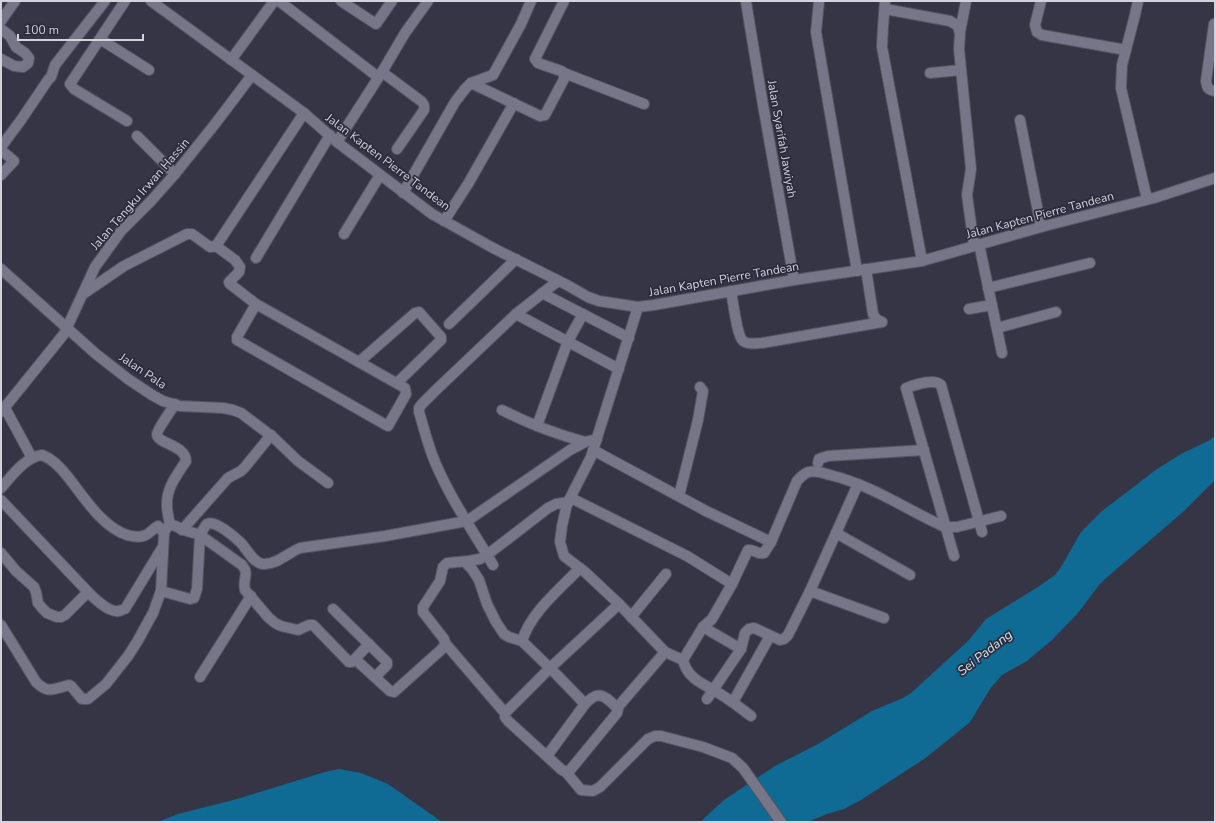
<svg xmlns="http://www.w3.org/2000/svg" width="1216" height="823" viewBox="0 0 1216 823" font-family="'Nunito Sans',sans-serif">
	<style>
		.water { fill: #0f6a94 }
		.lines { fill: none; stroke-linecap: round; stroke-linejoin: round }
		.street-casing { stroke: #545461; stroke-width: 12 }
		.secondary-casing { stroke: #545461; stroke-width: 12 }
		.street { stroke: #777689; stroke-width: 10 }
		.secondary { stroke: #777689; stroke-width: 10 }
		.labels { text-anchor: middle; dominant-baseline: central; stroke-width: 3.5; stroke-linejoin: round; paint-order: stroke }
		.street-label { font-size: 12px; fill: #d3d3de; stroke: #2c2b3b }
		.water-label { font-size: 13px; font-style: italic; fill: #cfe6f4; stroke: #2c2b3b }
	</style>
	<rect width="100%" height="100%" fill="#363546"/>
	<g class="water">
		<path d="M 1215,436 L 1215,480 L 1184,511 L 1105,579 L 1099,585 L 1078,613 L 1052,640 L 1027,661 L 1002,675 L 990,689 L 970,722 L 953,736 L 924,759 L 861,800 L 844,809 L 827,814 L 808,822 L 700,822 L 724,800 L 775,766 L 818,744 L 872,711 L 903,698 L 911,693 L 968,641 L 986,619 L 1038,587 L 1055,575 L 1061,567 L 1081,532 L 1102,511 L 1157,469 L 1181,454 L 1210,440 Z"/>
		<path d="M 339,769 L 361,773 L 388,784 L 442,822 L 158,822 L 178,814 L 237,799 L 325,772 Z"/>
	</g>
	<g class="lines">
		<g class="street-casing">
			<g id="street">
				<path d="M 125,1 L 70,84 L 74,89 L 127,121"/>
				<path d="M 279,1 L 378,77"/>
				<path d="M 341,1 L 376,24 L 392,1"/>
				<path d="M 819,1 L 816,32 L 857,271"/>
				<path d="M 885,1 L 883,27 L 882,47 L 922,261"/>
				<path d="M 1041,1 L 1035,25 L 1037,32 L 1042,35 L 1126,50"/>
				<path d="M 1138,1 L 1135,15 L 1122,65 L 1121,88 L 1147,199"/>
				<path d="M 746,2 L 763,105 L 794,280"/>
				<path d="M 885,9 L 950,21 L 958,26 L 960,34 L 959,49 L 971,169 L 967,195 L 974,246"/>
				<path d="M 1,21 L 15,1"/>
				<path d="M 1214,24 L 1206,81 C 1207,88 1208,90 1215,91"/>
				<path d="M 1,29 L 10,36 L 16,47 L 25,53 L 29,58 L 28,63 L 23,67 L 14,66 L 1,59"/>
				<path d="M 960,32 L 966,1"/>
				<path d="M 100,39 L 149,70"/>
				<path d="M 231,60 L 274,1"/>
				<path d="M 382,72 L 421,101 C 424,104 425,106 424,110 L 397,149"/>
				<path d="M 564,73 L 644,104"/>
				<path d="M 930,73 L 961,70"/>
				<path d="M 471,83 L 540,116 L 545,115 L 564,79 L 564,73 L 561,71 L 538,63 L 535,59 L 564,1"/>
				<path d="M 1020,120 L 1041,227"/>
				<path d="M 137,136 L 175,174"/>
				<path d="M 337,142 L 382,72 L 405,33 L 428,1"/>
				<path d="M 1,147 L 21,120 L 48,80 L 51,77 L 55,65 L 105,1"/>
				<path d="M 1,150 L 14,161 L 1,175"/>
				<path d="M 403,193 L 455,102 L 465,89 L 471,83 L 493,75 L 521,24 L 531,1"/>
				<path d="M 444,221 L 468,184 L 514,103"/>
				<path d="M 344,234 L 380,175"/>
				<path d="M 979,244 L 1002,353"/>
				<path d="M 216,246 L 304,113"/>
				<path d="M 256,258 L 330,135"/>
				<path d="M 1,269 L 96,354 L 128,379 L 152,395 L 163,401 L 180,406 L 223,408 L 233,410 L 241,413 L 274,438 L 298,461 L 328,483"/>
				<path d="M 866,269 L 873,314 L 876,319 L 882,322"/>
				<path d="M 988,288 L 1090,263"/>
				<path d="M 731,291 C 733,301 737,336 743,341 C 748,345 756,343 762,343 L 882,322"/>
				<path d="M 542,293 L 629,338"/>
				<path d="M 83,294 L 124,266 L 187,234 L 192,234 L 210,247 L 216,246 L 235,260 L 240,267 L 239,272 L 229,282 L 230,284 L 256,304 L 405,388 L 406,394 L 388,426 L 386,425 L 237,340 L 237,337 L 256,304"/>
				<path d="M 638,307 L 591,457 L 567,504 L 562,526 L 560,542 L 564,556 L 585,572 L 619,604 L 665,652 L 683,660 C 684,665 688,673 692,676 C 698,683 708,686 715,691 C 728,698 739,707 751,716"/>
				<path d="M 969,309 L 992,305"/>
				<path d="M 516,314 L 619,369"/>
				<path d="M 449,324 L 516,259"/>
				<path d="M 997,328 L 1056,312"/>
				<path d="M 359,362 L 415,313 L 419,312 L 441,337 L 441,340 L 397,383"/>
				<path d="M 5,408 L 32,458"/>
				<path d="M 502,410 C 529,424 556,434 585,442"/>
				<path d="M 1,412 L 64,334 L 95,267 L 121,231 L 151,201 L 175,174 L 215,124 L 252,75"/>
				<path d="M 537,426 L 568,341 L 583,314"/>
				<path d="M 593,450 L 706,511 L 771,542"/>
				<path d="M 818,463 L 819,459 L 828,456 L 924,450"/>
				<path d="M 1,488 C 12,476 25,457 42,455 C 53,459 61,468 68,477 C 84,497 102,527 127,535 C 132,536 138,538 143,536 C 149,535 152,529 158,526 L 164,533"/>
				<path d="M 679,496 L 698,420 L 703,391 L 700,387"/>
				<path d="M 571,498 L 687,556 L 732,584"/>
				<path d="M 1,500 L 88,592 C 94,598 109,613 119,611 C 120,611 123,609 125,609 L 162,548"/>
				<path d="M 170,525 C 169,519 167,512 167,506 C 166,488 177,475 186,461 C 186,445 157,444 157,434 C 157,430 172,409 175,404"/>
				<path d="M 182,530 L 228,478 L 241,471 L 245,467 L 271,435"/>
				<path d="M 836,533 L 910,575"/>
				<path d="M 1,553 L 16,571 L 34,587 L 36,592 L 38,603 L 42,608 L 47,613 L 57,617 L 61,617 L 65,615 L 88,592"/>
				<path d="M 954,556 L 906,388 C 915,385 934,378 941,385 L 982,532"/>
				<path d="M 465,562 L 472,569 L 479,580 L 487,604 L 496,622 L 504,634 L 509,637 L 522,641 L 557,675 L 585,704"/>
				<path d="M 493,565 C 473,531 450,498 435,462 C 428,446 424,428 419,412 L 419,408 L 422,404 L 437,389 L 516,314 L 558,281"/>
				<path d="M 161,591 L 190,599 L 194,598 L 197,589 L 200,535 L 242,565 C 250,574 242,579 245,590 L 268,617 L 275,623 L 281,626 L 298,630 L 309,625 L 313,625 L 349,662 L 352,662 L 355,659 L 390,691 L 394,692 L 443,648 L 445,643 L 444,639 L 423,612 L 423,607 L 440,581 L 443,567 L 447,563 L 468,561 L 480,559 L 487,555 L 548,508 L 556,504 L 569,502"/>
				<path d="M 810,591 L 884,618"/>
				<path d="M 333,609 L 387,662 L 387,665 L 375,677"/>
				<path d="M 631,617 L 666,574"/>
				<path d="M 1,625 L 36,682 C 48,694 53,689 69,685 L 71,686 L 82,699 L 88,699 L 106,684 L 128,656 L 137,642 L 153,613 L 161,591 L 164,533 C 170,519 175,527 184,530 C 189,532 195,533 200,535 C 202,532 204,527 207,524 C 214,519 235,537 241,543 C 247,549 253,563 263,564 C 276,565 288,553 300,548 L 385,536 L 467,521 L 570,450 L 585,442 L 597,439"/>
				<path d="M 703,627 L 741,649"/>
				<path d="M 522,641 C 531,612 559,590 580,568"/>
				<path d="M 445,643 L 505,713 L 505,717 L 508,721 L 562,770 L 566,772 L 571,769 L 617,713 L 618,709 C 613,704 604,693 596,696 C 592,697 588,701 585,704 L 547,756"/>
				<path d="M 355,659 L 369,644"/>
				<path d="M 683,660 L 703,627 L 712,619 L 732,584 L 748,550 C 754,549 758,555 764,553 L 771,542 L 797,481 C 801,477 804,473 809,472 C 816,470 823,473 830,475 C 872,485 907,510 945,527 L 957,527 L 1001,516"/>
				<path d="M 200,677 L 251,596"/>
				<path d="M 707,699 L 741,649 L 745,633 L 749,629 L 754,628 L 780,640 L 784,639 L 788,635 L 810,591 L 858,484"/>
				<path d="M 733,702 L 770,636"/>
				<path d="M 617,708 L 665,652"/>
				<path d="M 505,713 L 550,668 L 619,604"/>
				<path d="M 566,772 L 581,790 L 593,791 L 600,787 L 648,739 L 655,736 L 661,736 L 703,747 L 732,758 L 743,768 L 781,822"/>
			</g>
		</g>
		<g class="secondary-casing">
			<path id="secondary" d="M 151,1 L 304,113 L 337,142 L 432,214 L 493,248 L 567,285 L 588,297 L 599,301 L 638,307 L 654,305 L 794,280 L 922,261 L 1041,227 L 1154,198 L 1215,178"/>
		</g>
		<use href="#street" class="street"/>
		<use href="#secondary" class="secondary"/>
	</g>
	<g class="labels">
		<g class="street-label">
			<text transform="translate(782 139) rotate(80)">Jalan Syarifah Jawiyah</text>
			<text transform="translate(388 162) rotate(37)">Jalan Kapten Pierre Tandean</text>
			<text transform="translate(140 194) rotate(-49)">Jalan Tengku Irwan Hassin</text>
			<text transform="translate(1040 215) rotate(-15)">Jalan Kapten Pierre Tandean</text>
			<text transform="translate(724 279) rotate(-10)">Jalan Kapten Pierre Tandean</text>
			<text transform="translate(143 371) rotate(34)">Jalan Pala</text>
		</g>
		<g class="water-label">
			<text transform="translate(985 653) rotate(-38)">Sei Padang</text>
		</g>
	</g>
	<rect width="1216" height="823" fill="none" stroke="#d3d3de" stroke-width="4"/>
	<path d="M18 34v6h125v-6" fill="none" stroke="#d3d3de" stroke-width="2"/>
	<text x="24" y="34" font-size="12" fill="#d3d3de" stroke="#2c2b3b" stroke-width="3" paint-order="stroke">100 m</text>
</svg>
